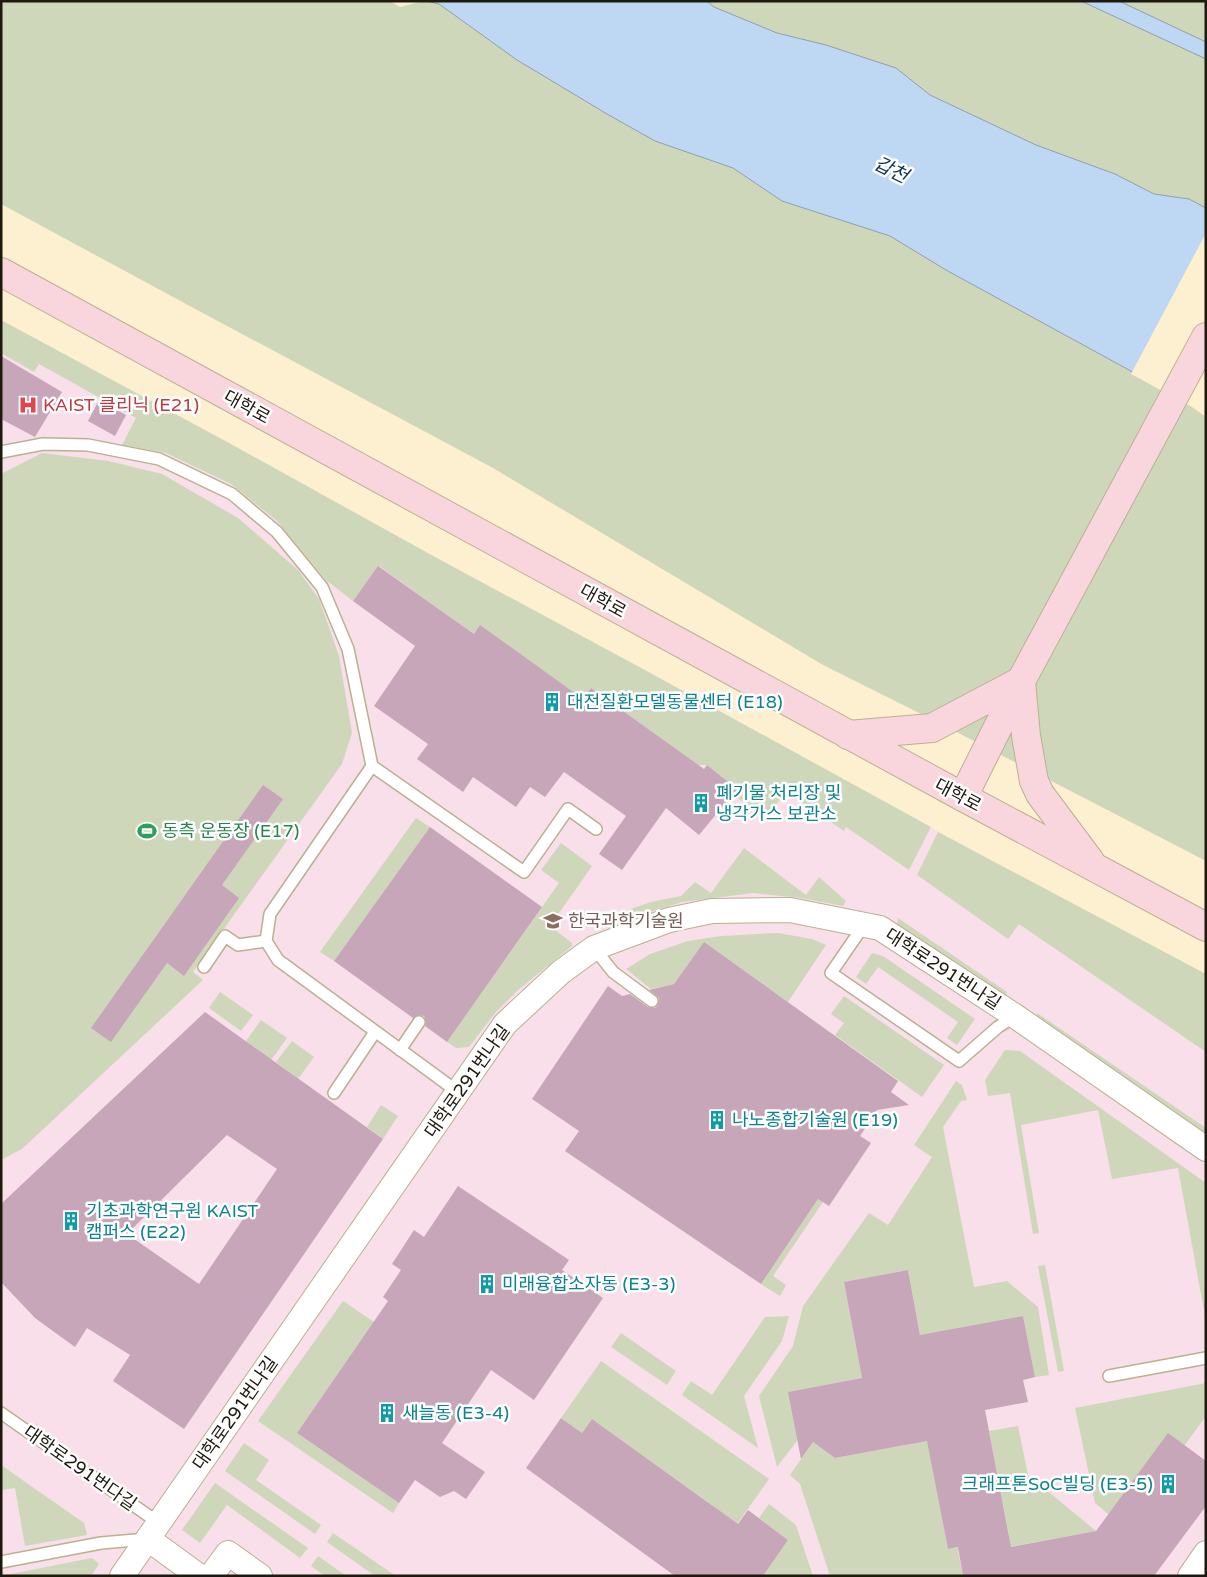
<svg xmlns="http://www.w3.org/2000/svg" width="1207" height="1577" viewBox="0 0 1207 1577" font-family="'Varela Round','Noto Sans KR',sans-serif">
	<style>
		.education { fill: #f8dfe9 }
		.green { fill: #cfd7bb }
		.water { fill: #bed7f2; stroke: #8e9ead }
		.pier { fill: #fdf0d0 }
		.building { fill: #c7a6ba; fill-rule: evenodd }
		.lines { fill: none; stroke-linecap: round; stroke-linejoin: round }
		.service-casing { stroke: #bbb091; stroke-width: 14 }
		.minor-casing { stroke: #bbb091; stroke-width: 26 }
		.secondary-casing { stroke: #bbb091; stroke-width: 30 }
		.service { stroke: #fff; stroke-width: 11 }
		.minor { stroke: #fff; stroke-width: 24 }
		.secondary { stroke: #f9d6de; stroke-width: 28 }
		.labels { text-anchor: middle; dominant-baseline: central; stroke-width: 5; stroke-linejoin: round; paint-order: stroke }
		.health-label { font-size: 18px; fill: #be3a42; stroke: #fefefe; text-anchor: start }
		.street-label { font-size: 18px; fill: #1d190d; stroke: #fefefe }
		.culture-label { font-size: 18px; fill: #0d838f; stroke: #fefefe; text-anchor: start }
		.leisure-label { font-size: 18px; fill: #27864d; stroke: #fefefe; text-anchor: start }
		.education-label { font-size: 18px; fill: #785e54; stroke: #fefefe; text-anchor: start }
		.water-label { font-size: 19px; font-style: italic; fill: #0d3357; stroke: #fefefe }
	</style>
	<rect width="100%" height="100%" fill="#fdf0d0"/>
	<path class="education" d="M 1,320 L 229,443 L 435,557 L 643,669 L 1005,868 L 1206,975 L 1206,1576 L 1,1576 Z"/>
	<g class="green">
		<path d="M 1,1 L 390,1 L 400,7 L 423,1 L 439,4 L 517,60 L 607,114 L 655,141 L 733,168 L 782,201 L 890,236 L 946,270 L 1193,405 L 1206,415 L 1206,861 L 941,724 L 823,665 L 493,468 L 186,304 L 1,204 Z"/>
		<path d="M 707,1 L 1081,1 L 1206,59 L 1206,208 L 1189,199 L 1154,194 L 1115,174 L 1036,145 L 930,95 L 896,68 L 826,45 L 777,33 L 713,7 Z"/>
		<path d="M 1119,1 L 1206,1 L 1206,42 Z"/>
		<path d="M 1,320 L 229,443 L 435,557 L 643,669 L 931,827 L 909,870 L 846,827 L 844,831 L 786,791 L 767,818 L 732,794 L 737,789 L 707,765 L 698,765 L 591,688 L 583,699 L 480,626 L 474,634 L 379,566 L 353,601 L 326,580 L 276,520 L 231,484 L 166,453 L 122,445 L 136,418 L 39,364 L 34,372 L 1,353 Z"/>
		<path d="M 42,453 L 108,461 L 162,474 L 238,518 L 298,570 L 319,599 L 339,656 L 352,733 L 342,764 L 193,972 L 203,980 L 22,1149 L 1,1160 L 1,474 Z"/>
		<path d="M 416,818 L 430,827 L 334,961 L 320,952 Z"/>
		<path d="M 938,832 L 1206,974 L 1206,1052 L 1019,924 L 1008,939 L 917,875 Z"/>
		<path d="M 561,843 L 592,866 L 550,926 L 572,943 L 572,946 L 517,991 L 496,1012 L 469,1047 L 456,1048 L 447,1042 L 559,883 L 541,870 Z"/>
		<path d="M 744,848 L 806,895 L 819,877 L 846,901 L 843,906 L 801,898 L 753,893 L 682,902 L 628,919 L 611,928 L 605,926 L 603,922 L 628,910 L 651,902 L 681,896 L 695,882 L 711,893 Z"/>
		<path d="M 898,918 L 1007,992 L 1006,996 L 998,994 L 897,925 Z"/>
		<path d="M 778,933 L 812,939 L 826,945 L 788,1002 L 704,943 L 674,984 L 651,989 L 626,969 L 650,954 L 688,941 L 721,936 Z"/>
		<path d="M 872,953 L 883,956 L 975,1019 L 957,1045 L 947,1038 L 958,1022 L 878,967 L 866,984 L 856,977 Z"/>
		<path d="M 220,992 L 253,1015 L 241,1031 L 209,1008 Z"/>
		<path d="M 844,996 L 944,1065 L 922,1097 L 835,1035 L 844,1023 L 831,1014 Z"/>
		<path d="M 1037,1013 L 1206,1128 L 1206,1134 L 1036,1018 Z"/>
		<path d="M 261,1020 L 287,1038 L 271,1060 L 246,1041 Z"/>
		<path d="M 292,1041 L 314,1057 L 298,1079 L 276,1062 Z"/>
		<path d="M 1005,1050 L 1020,1051 L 1206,1183 L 1206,1322 L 1178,1168 L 1112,1179 L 1098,1110 L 1021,1125 L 1039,1233 L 1033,1234 L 1010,1093 L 988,1096 L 985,1080 Z"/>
		<path d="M 956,1081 L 962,1085 L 967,1100 L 961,1101 L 943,1127 L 974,1287 L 1007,1281 L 1038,1307 L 1049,1375 L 1035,1377 L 1023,1316 L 922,1345 L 908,1270 L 844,1282 L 862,1378 L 789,1392 L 803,1433 L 777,1467 L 759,1396 L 793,1346 L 803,1306 L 869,1213 L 888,1225 L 932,1157 L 914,1145 Z"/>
		<path d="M 381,1105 L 398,1116 L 383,1139 L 367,1127 Z"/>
		<path d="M 818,1199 L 823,1202 L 773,1276 L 786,1285 L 780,1296 L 761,1284 Z"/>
		<path d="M 1045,1265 L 1064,1371 L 1058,1372 L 1038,1266 Z"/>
		<path d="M 343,1301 L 374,1322 L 297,1433 L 323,1451 L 331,1440 L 341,1463 L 399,1503 L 393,1513 L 258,1421 Z"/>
		<path d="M 789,1316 L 782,1341 L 744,1396 L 758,1448 L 682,1395 L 691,1381 L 712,1395 L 765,1317 Z"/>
		<path d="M 621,1333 L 676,1371 L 667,1385 L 611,1347 Z"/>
		<path d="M 601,1361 L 769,1479 L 733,1530 L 712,1505 L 592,1419 L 582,1433 L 561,1418 Z"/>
		<path d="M 1206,1383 L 1206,1416 L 1184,1446 L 1108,1514 L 1095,1503 L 1075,1408 Z"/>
		<path d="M 924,1422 L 948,1549 L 964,1546 L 958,1551 L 963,1576 L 830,1576 L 800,1484 L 790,1475 L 813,1442 L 835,1458 L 912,1444 Z"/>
		<path d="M 1018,1426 L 1028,1475 L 1096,1531 L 988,1551 L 1009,1535 L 989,1431 Z"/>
		<path d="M 244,1443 L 269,1460 L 256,1480 L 321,1525 L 315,1534 L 225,1471 Z"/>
		<path d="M 1,1465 L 84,1523 L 87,1535 L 25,1546 L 15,1488 L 1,1490 Z"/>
		<path d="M 215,1483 L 308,1548 L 300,1558 L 227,1505 L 200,1543 L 182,1530 Z"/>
		<path d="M 769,1504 L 796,1525 L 813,1576 L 763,1576 L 788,1540 L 759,1518 Z"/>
		<path d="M 333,1533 L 396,1576 L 375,1576 L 327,1542 Z"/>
		<path d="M 318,1556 L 346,1576 L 325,1576 L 311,1566 Z"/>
		<path d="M 92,1558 L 99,1564 L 91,1576 L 1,1576 Z"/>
	</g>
	<g class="water">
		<path d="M 426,1 L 707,1 L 714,7 L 777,33 L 826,45 L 896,68 L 930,95 L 1036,145 L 1115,174 L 1154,194 L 1189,199 L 1206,208 L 1206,415 L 1193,405 L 946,270 L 890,236 L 782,201 L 733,168 L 655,141 L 607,114 L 517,60 L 439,4 Z"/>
		<path d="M 1081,1 L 1119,1 L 1206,42 L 1206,59 Z"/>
	</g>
	<path class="pier" d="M 1206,233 L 1206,417 L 1192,407 L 1131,374 Z"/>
	<g class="building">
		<path d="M 1,356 L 62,392 L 35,437 L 1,419 Z"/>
		<path d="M 99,400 L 126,415 L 115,436 L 88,421 Z"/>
		<path d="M 378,566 L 474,634 L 480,625 L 583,699 L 591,688 L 704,769 L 707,765 L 737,789 L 699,835 L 666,808 L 622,870 L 599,854 L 626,816 L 564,772 L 545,797 L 530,787 L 516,807 L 473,777 L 463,792 L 417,759 L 428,744 L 374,706 L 415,646 L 353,601 Z"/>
		<path d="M 263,785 L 283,799 L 222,885 L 239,898 L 184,976 L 167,963 L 111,1042 L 91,1028 Z"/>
		<path d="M 430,827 L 542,907 L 447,1042 L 425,1026 L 426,1022 L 424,1016 L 419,1015 L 413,1018 L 334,961 Z"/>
		<path d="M 704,942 L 898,1081 L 891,1092 L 909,1105 L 877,1110 L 860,1136 L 871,1143 L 829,1206 L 818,1199 L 761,1284 L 565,1151 L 579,1131 L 532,1099 L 608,986 L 622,996 L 630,994 L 648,1007 L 655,1008 L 658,1005 L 659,998 L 649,990 L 674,984 Z"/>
		<path d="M 205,1012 L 383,1139 L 184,1429 L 113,1381 L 130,1355 L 87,1328 L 75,1347 L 35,1318 L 1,1282 L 1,1204 ZM 227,1135 L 277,1169 L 199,1284 L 127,1234 Z"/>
		<path d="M 458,1186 L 569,1260 L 562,1270 L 603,1298 L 534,1400 L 491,1370 L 442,1443 L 485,1472 L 466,1499 L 454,1491 L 440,1497 L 415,1480 L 399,1503 L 297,1433 L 388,1301 L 383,1297 L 401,1270 L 392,1264 L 414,1230 L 424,1237 Z"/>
		<path d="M 908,1270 L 920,1335 L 1023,1316 L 1035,1377 L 1023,1380 L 1028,1402 L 985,1410 L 1011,1547 L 1096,1531 L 1168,1433 L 1206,1461 L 1206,1506 L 1154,1576 L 963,1576 L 958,1547 L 948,1549 L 927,1441 L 835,1458 L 813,1442 L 801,1459 L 788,1392 L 862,1378 L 844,1282 Z"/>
		<path d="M 561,1418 L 582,1433 L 592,1419 L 738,1524 L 748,1510 L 788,1540 L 763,1576 L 675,1576 L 526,1468 Z"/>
	</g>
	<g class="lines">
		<g class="service-casing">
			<g id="service">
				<path d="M 1,452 L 43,444 L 88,445 L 159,459 L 232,494 L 277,532 L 322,587 L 348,649 L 372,766"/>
				<path d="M 864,925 L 831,973 L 959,1061 L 998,1027 L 1015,1016"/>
				<path d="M 594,948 L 613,972 L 652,1001"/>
				<path d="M 204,967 L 225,936 L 238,945 L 266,941"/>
				<path d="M 400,1050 L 419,1022"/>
				<path d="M 458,1092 L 278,960 L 266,941 L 270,914 L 372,766 L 524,872 L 568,809 L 596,829"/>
				<path d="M 334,1093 L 375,1032"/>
				<path d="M 1109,1376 L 1206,1358"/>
				<path d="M 1,1413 L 159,1523"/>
				<path d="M 1,1562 L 101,1543 L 147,1539"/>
			</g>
		</g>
		<g class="minor-casing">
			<g id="minor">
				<path d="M 148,1539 L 199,1576"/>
				<path d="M 122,1576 L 505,1024 L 561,972 L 594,948 L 669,920 L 712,911 L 790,910 L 880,928 L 1015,1016 L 1206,1149"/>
				<path d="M 211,1576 L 228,1553 L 260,1576"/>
				<path d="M 1190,1576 L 1206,1553"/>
			</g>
		</g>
		<g class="secondary-casing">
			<g id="secondary">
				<path d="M 1,272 L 963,797 L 1206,927"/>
				<path d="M 1021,681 L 1026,736 L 1034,781 L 1040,794 L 1090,861"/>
				<path d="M 848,735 L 932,728 L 1021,681"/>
				<path d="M 963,797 L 1021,681 L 1206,337"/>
			</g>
		</g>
		<use href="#service" class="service"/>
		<use href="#minor" class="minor"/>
		<use href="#secondary" class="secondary"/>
	</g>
	<defs>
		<g id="hospital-bare" transform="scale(1.5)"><path d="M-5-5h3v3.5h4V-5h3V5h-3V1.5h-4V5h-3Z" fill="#e0444e" stroke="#fefefe" stroke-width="2.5" paint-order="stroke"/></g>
		<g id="building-bare" transform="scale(1.5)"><path d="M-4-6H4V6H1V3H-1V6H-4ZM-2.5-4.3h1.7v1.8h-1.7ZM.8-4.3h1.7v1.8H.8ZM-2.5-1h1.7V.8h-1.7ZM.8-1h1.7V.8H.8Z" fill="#0f9aa8" stroke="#fefefe" stroke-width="2.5" paint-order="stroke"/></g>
		<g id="stadium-bare" transform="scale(1.5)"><path d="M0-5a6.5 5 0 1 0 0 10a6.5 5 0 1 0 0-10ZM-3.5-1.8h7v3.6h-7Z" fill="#2e9e5b" stroke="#fefefe" stroke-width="2.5" paint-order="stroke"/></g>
		<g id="university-bare" transform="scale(1.5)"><path d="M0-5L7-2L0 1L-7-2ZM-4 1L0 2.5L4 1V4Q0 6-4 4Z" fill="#8d6e63" stroke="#fefefe" stroke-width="2.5" paint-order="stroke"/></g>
	</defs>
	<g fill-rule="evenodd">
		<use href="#hospital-bare" x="28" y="405"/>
		<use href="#building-bare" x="552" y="702"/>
		<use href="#building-bare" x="701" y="803"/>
		<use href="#stadium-bare" x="147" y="831"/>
		<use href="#university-bare" x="553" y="921"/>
		<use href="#building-bare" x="717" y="1120"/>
		<use href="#building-bare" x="71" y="1221"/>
		<use href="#building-bare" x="487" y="1284"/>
		<use href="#building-bare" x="387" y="1413"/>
		<use href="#building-bare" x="1168" y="1484"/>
	</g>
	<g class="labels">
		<g class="health-label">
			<text x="43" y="405">KAIST 클리닉 (E21)</text>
		</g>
		<g class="street-label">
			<text transform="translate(247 407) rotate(29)">대학로</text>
			<text transform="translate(603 601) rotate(29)">대학로</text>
			<text transform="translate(958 795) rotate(28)">대학로</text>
			<text transform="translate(943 969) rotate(33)">대학로291번나길</text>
			<text transform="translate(467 1081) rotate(-55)">대학로291번나길</text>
			<text transform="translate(235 1413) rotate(-55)">대학로291번나길</text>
			<text transform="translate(80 1468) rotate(35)">대학로291번다길</text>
		</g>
		<g class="culture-label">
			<text x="567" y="702">대전질환모델동물센터 (E18)</text>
			<text x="716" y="793">폐기물 처리장 및<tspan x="716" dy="21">냉각가스 보관소</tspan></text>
			<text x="732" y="1120">나노종합기술원 (E19)</text>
			<text x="86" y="1211">기초과학연구원 KAIST<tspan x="86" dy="21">캠퍼스 (E22)</tspan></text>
			<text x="502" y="1284">미래융합소자동 (E3-3)</text>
			<text x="402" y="1413">새늘동 (E3-4)</text>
			<text x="1153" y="1484" text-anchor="end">크래프톤SoC빌딩 (E3-5)</text>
		</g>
		<g class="leisure-label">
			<text x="162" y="831">동측 운동장 (E17)</text>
		</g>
		<g class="education-label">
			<text x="568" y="921">한국과학기술원</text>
		</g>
		<g class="water-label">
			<text transform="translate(891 170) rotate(26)">갑천</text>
		</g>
	</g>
	<rect width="1207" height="1577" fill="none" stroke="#1d190d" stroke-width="5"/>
</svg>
